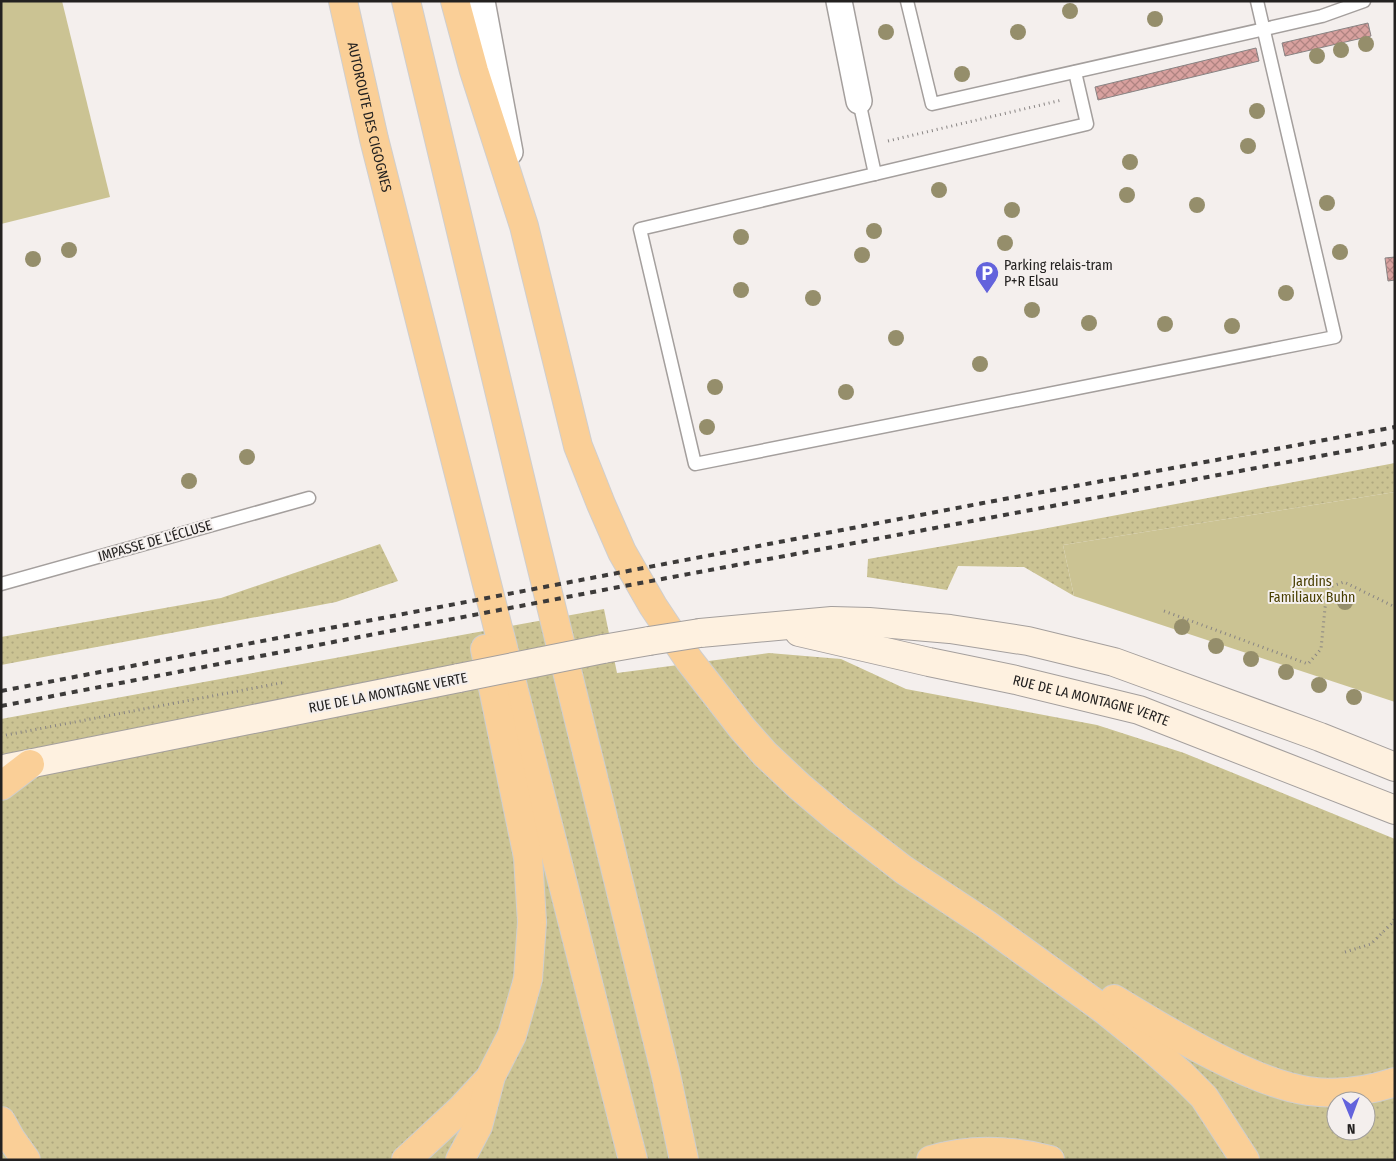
<svg xmlns="http://www.w3.org/2000/svg" width="1396" height="1161" viewBox="0 0 1396 1161" font-family="'Fira Sans Condensed',sans-serif">
	<style>
		.grass { fill: url(#grass-dots); fill-rule: evenodd }
		.green { fill: #cbc393 }
		.building { fill: url(#building-cross-hatch); stroke: #888383 }
		.lines { fill: none; stroke-linecap: round; stroke-linejoin: round }
		.lane-casing { stroke: #a49f9d; stroke-width: 15 }
		.street-casing { stroke: #a49f9d; stroke-width: 28 }
		.secondary-casing { stroke: #a49f9d; stroke-width: 30 }
		.highway-casing { stroke: #cfcece; stroke-width: 30 }
		.path { stroke: #888483; stroke-width: 3; stroke-dasharray: 1 4; stroke-linecap: butt }
		.lane { stroke: #fff; stroke-width: 12 }
		.street { stroke: #fff; stroke-width: 25 }
		.secondary { stroke: #fef1e0; stroke-width: 28 }
		.highway { stroke: #facf97; stroke-width: 28 }
		.rail { stroke: #3d3b3a; stroke-width: 4; stroke-dasharray: 6 6; stroke-linecap: butt }
		.secondary-bridge-casing { stroke: #a49f9d; stroke-width: 30; stroke-linecap: butt }
		.secondary-bridge { stroke: #fef1e0; stroke-width: 28 }
		.tree { fill: #958e6b }
		.labels { text-anchor: middle; dominant-baseline: central; stroke-width: 4; stroke-linejoin: round; paint-order: stroke }
		.street-label { font-size: 14px; fill: #232120; stroke: #f4efed }
		.poi-label { font-size: 14px; fill: #232120; stroke: #f4efed; text-anchor: start }
		.park-label { font-size: 14px; fill: #483e00; stroke: #f4efed }
	</style>
	<defs>
		<pattern id="grass-dots" width="8" height="8" patternUnits="userSpaceOnUse" patternTransform="scale(1.25)"><rect width="8" height="8" fill="#cbc393"/><path d="M2 2h.1M6 6h.1" fill="none" stroke="#aea77e" stroke-width="1.8" stroke-linecap="round"/></pattern>
		<pattern id="building-cross-hatch" width="8" height="8" patternUnits="userSpaceOnUse" patternTransform="scale(1.25)"><rect width="8" height="8" fill="#d8a19f"/><path d="M0 0l8 8M0 8l8-8" fill="none" stroke="#af8381"/></pattern>
	</defs>
	<rect width="100%" height="100%" fill="#f4efed"/>
	<g class="grass">
		<path d="M 1395,463 L 1395,492 L 1063,545 L 1074,596 L 1024,567 L 958,566 L 947,590 L 867,577 L 868,559 L 1037,530 Z"/>
		<path d="M 380,544 L 398,581 L 336,602 L 1,665 L 1,637 L 221,598 Z"/>
		<path d="M 604,609 L 617,673 L 769,653 L 841,659 L 906,689 L 1097,725 L 1184,753 L 1395,839 L 1395,1160 L 1,1160 L 1,719 ZM 1336,1101 L 1366,1101 L 1366,1131 L 1336,1131 Z"/>
	</g>
	<g class="green">
		<path d="M 1,1 L 62,1 L 110,197 L 1,224 Z"/>
		<path d="M 1395,492 L 1395,702 L 1074,596 L 1063,545 Z"/>
	</g>
	<g class="building">
		<path d="M 1368,23 L 1371,36 L 1285,56 L 1282,43 Z"/>
		<path d="M 1256,48 L 1259,61 L 1098,100 L 1095,87 Z"/>
		<path d="M 1395,257 L 1395,280 L 1388,281 L 1385,258 Z"/>
	</g>
	<g class="lines">
		<g class="lane-casing">
			<g id="lane">
				<path d="M 907,1 L 932,104 L 1322,16 L 1364,1"/>
				<path d="M 859,101 L 875,174 L 1087,124 L 1075,72"/>
				<path d="M 875,174 L 640,229 L 695,464 L 1335,337 L 1257,1"/>
				<path d="M 1,584 L 309,498"/>
			</g>
		</g>
		<g class="street-casing">
			<g id="street">
				<path d="M 482,1 L 510,152"/>
				<path d="M 839,1 L 859,101"/>
			</g>
		</g>
		<g class="secondary-casing">
			<g id="secondary">
				<path id="s1" d="M 799,632 L 929,662 L 1016,680 L 1139,710 L 1395,810"/>
				<path d="M 700,633 L 832,621 L 869,622 L 950,629 L 1028,641 L 1114,662 L 1320,737 L 1395,767"/>
				<path d="M 603,649 L 649,641"/>
				<path d="M 8,768 L 459,678"/>
			</g>
		</g>
		<g class="highway-casing">
			<g id="highway">
				<path id="s2" d="M 343,1 L 374,139 L 633,1160"/>
				<path d="M 406,1 L 533,532 L 666,1075 L 684,1160"/>
				<path d="M 455,1 L 474,71 L 524,226 L 578,446 L 601,504 L 622,552 L 653,606 L 689,660 L 742,728 L 765,754 L 799,786 L 838,819 L 904,870 L 986,924 L 1106,1011 L 1148,1045 L 1181,1074 L 1204,1097 L 1245,1160"/>
				<path d="M 1,786 L 30,764"/>
				<path d="M 1114,999 C 1152,1022 1190,1045 1230,1064 C 1255,1076 1281,1087 1308,1091 C 1337,1095 1368,1091 1395,1082"/>
				<path d="M 1,1121 L 11,1139 L 26,1160"/>
				<path d="M 406,1160 L 461,1109 L 489,1079"/>
				<path d="M 460,1160 L 478,1126 L 491,1076 L 512,1035 L 528,979 L 532,922 L 528,857 L 485,649"/>
				<path d="M 931,1160 C 970,1148 1011,1150 1050,1160"/>
			</g>
		</g>
		<g class="path">
			<path d="M 888,141 L 1062,100"/>
			<path d="M 1164,611 L 1308,664 L 1321,649 L 1327,588 L 1344,582 L 1395,607"/>
			<path d="M 1,736 L 286,682"/>
			<path d="M 1345,952 L 1371,944 L 1391,924 L 1395,918"/>
		</g>
		<use href="#lane" class="lane"/>
		<use href="#street" class="street"/>
		<use href="#secondary" class="secondary"/>
		<use href="#highway" class="highway"/>
		<g class="rail">
			<path d="M 1,691 L 983,503 L 1395,427"/>
			<path d="M 1,706 L 619,587 L 1395,442"/>
		</g>
		<g class="secondary-bridge-casing">
			<g id="secondary-bridge">
				<path d="M 649,641 L 700,633"/>
				<path d="M 459,678 L 603,649"/>
			</g>
		</g>
		<use href="#secondary-bridge" class="secondary-bridge"/>
	</g>
	<g class="tree">
		<circle cx="1070" cy="11" r="8"/>
		<circle cx="1155" cy="19" r="8"/>
		<circle cx="886" cy="32" r="8"/>
		<circle cx="1018" cy="32" r="8"/>
		<circle cx="1366" cy="44" r="8"/>
		<circle cx="1341" cy="50" r="8"/>
		<circle cx="1317" cy="56" r="8"/>
		<circle cx="962" cy="74" r="8"/>
		<circle cx="1257" cy="111" r="8"/>
		<circle cx="1248" cy="146" r="8"/>
		<circle cx="1130" cy="162" r="8"/>
		<circle cx="939" cy="190" r="8"/>
		<circle cx="1127" cy="195" r="8"/>
		<circle cx="1327" cy="203" r="8"/>
		<circle cx="1197" cy="205" r="8"/>
		<circle cx="1012" cy="210" r="8"/>
		<circle cx="874" cy="231" r="8"/>
		<circle cx="741" cy="237" r="8"/>
		<circle cx="1005" cy="243" r="8"/>
		<circle cx="69" cy="250" r="8"/>
		<circle cx="1340" cy="252" r="8"/>
		<circle cx="862" cy="255" r="8"/>
		<circle cx="33" cy="259" r="8"/>
		<circle cx="741" cy="290" r="8"/>
		<circle cx="1286" cy="293" r="8"/>
		<circle cx="813" cy="298" r="8"/>
		<circle cx="1032" cy="310" r="8"/>
		<circle cx="1089" cy="323" r="8"/>
		<circle cx="1165" cy="324" r="8"/>
		<circle cx="1232" cy="326" r="8"/>
		<circle cx="896" cy="338" r="8"/>
		<circle cx="980" cy="364" r="8"/>
		<circle cx="715" cy="387" r="8"/>
		<circle cx="846" cy="392" r="8"/>
		<circle cx="707" cy="427" r="8"/>
		<circle cx="247" cy="457" r="8"/>
		<circle cx="189" cy="481" r="8"/>
		<circle cx="1345" cy="602" r="8"/>
		<circle cx="1182" cy="627" r="8"/>
		<circle cx="1216" cy="646" r="8"/>
		<circle cx="1251" cy="659" r="8"/>
		<circle cx="1286" cy="672" r="8"/>
		<circle cx="1319" cy="685" r="8"/>
		<circle cx="1354" cy="697" r="8"/>
	</g>
	<defs>
		<g id="parking-pin" transform="scale(1.25)"><path d="M0 17L-7.5 6A9.5 9.5 0 1 1 7.5 6Z" fill="#6363dc" stroke="#f4efed"/><path d="M-3.5-5.5H1a3.5 3.5 0 0 1 0 7H-1V5.5H-3.5ZM-1-3.4V-.6H.8a1.4 1.4 0 0 0 0-2.8Z" fill="#fff"/></g>
	</defs>
	<g fill-rule="evenodd">
		<use href="#parking-pin" x="987" y="273"/>
	</g>
	<g class="labels">
		<g class="street-label">
			<text stroke="none"><textPath href="#s2" startOffset="119">AUTOROUTE DES CIGOGNES</textPath></text>
			<text transform="translate(155 541) rotate(-16)">IMPASSE DE L'ÉCLUSE</text>
			<text transform="translate(388 693) rotate(-11)">RUE DE LA MONTAGNE VERTE</text>
			<text stroke="none"><textPath href="#s1" startOffset="300">RUE DE LA MONTAGNE VERTE</textPath></text>
		</g>
		<g class="poi-label">
			<text x="1004" y="265">Parking relais-tram<tspan x="1004" dy="16">P+R Elsau</tspan></text>
		</g>
		<g class="park-label">
			<text x="1312" y="581">Jardins<tspan x="1312" dy="16">Familiaux Buhn</tspan></text>
		</g>
	</g>
	<rect width="1396" height="1161" fill="none" stroke="#232120" stroke-width="5"/>
	<g transform="translate(1351 1116) rotate(179)"><circle r="24" fill="#f4efed" stroke="#a09d9b"/>
	<path d="M0-4L9 19L0 12L-9 19Z" fill="#6363dc"/>
	<text y="-8" font-size="14" font-weight="bold" text-anchor="middle" fill="#232120">N</text>
	</g>
</svg>
